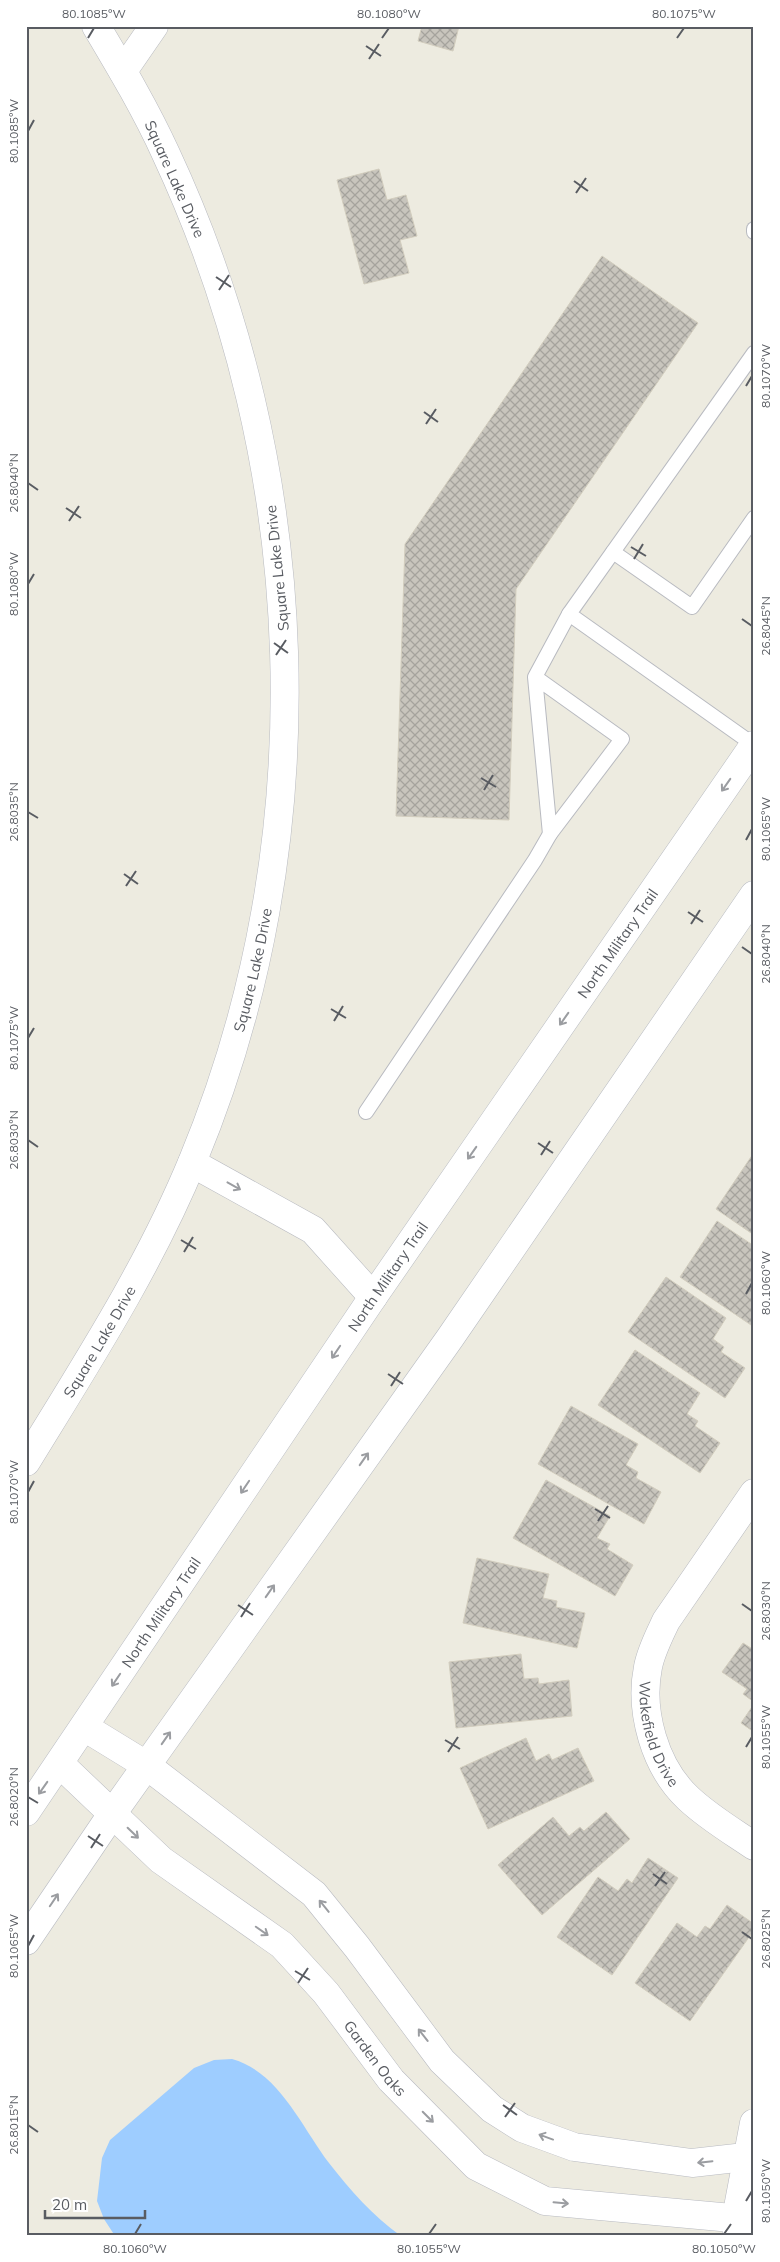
<svg xmlns="http://www.w3.org/2000/svg" width="780" height="2262" viewBox="0 0 780 2262" font-family="Mulish,sans-serif">
	<style>
		.water { fill: #9ecdff }
		.building { fill: url(#building-cross-hatch); stroke: #d2cdbe }
		.lines { fill: none; stroke-linecap: round; stroke-linejoin: round }
		.lane-casing { stroke: #b8bac0; stroke-width: 16 }
		.street-casing { stroke: #b8bac0; stroke-width: 29 }
		.secondary-casing { stroke: #b9bcc3; stroke-width: 29 }
		.lane { stroke: #fff; stroke-width: 14 }
		.street { stroke: #fff; stroke-width: 28 }
		.secondary { stroke: #fff; stroke-width: 28 }
		.oneway { stroke: #9b9da1 }
		.ticks { fill: none; stroke: #595c62; stroke-width: 2 }
		.labels { text-anchor: middle; dominant-baseline: central; stroke-width: 5; stroke-linejoin: round; paint-order: stroke }
		.street-label { font-size: 15px; fill: #595c62; stroke: #fff }
		.neatline { fill: none; stroke: #595c62; stroke-width: 2 }
		.ticks-label { font-size: 12px; text-anchor: middle; fill: #595c62 }
	</style>
	<defs>
		<pattern id="building-cross-hatch" width="8" height="8" patternUnits="userSpaceOnUse" patternTransform="scale(1.25)"><rect width="8" height="8" fill="#c8c5bd"/><path d="M0 0l8 8M0 8l8-8" fill="none" stroke="#a5a39d"/></pattern>
	</defs>
	<rect width="100%" height="100%" fill="#edebe0"/>
	<path class="water" d="M 232,2059 C 279,2072 301,2126 329,2163 C 350,2190 373,2216 401,2236 L 115,2236 L 104,2219 L 97,2201 L 102,2158 L 110,2140 L 194,2068 L 214,2060 Z"/>
	<g class="building">
		<path d="M 422,26 L 459,26 L 453,51 L 418,41 Z"/>
		<path d="M 379,169 L 387,200 L 406,195 L 417,236 L 400,240 L 409,273 L 364,284 L 337,180 Z"/>
		<path d="M 602,256 L 698,323 L 516,589 L 509,820 L 396,816 L 405,544 Z"/>
		<path d="M 753,1154 L 754,1154 L 754,1235 L 716,1209 Z"/>
		<path d="M 717,1221 L 754,1246 L 754,1327 L 680,1277 Z"/>
		<path d="M 666,1277 L 726,1318 L 713,1339 L 724,1347 L 721,1352 L 745,1368 L 725,1398 L 628,1332 Z"/>
		<path d="M 635,1350 L 700,1393 L 687,1414 L 698,1421 L 695,1426 L 720,1443 L 700,1473 L 598,1405 Z"/>
		<path d="M 571,1406 L 638,1444 L 626,1465 L 638,1472 L 636,1478 L 661,1492 L 644,1524 L 538,1464 Z"/>
		<path d="M 546,1480 L 610,1516 L 597,1538 L 610,1544 L 607,1549 L 633,1565 L 615,1596 L 513,1538 Z"/>
		<path d="M 477,1558 L 549,1574 L 543,1598 L 557,1601 L 556,1607 L 585,1613 L 577,1648 L 463,1623 Z"/>
		<path d="M 743,1643 L 754,1650 L 754,1702 L 743,1694 L 747,1689 L 722,1672 Z"/>
		<path d="M 521,1654 L 524,1679 L 538,1678 L 539,1684 L 569,1680 L 572,1716 L 456,1728 L 449,1662 Z"/>
		<path d="M 754,1704 L 754,1732 L 741,1723 Z"/>
		<path d="M 526,1738 L 536,1761 L 549,1754 L 552,1760 L 578,1748 L 594,1781 L 488,1829 L 460,1768 Z"/>
		<path d="M 606,1812 L 630,1839 L 542,1915 L 498,1865 L 553,1817 L 569,1836 L 580,1827 L 584,1831 Z"/>
		<path d="M 648,1858 L 678,1878 L 612,1975 L 557,1937 L 598,1877 L 618,1891 L 627,1879 L 632,1883 Z"/>
		<path d="M 727,1905 L 754,1924 L 754,1930 L 690,2021 L 635,1983 L 677,1923 L 697,1937 L 705,1926 L 710,1929 Z"/>
	</g>
	<g class="lines">
		<g class="lane-casing">
			<g id="lane">
				<path d="M 754,229 L 754,232"/>
				<path d="M 613,552 L 692,607 L 754,518"/>
				<path d="M 535,677 L 622,739 L 550,834 L 535,677 L 569,614"/>
				<path d="M 754,745 L 569,614 L 754,353"/>
				<path d="M 366,1112 L 535,860 L 550,834"/>
			</g>
		</g>
		<g class="street-casing">
			<g id="street">
				<path d="M 123,71 L 154,26"/>
				<path d="M 192,1163 L 313,1230 L 373,1297"/>
				<path id="s1" d="M 26,1462 C 86,1364 149,1267 193,1160 C 326,840 312,467 166,154 C 146,110 121,68 96,26"/>
				<path id="s2" d="M 754,1493 L 666,1621 C 659,1636 651,1651 648,1667 C 639,1712 655,1767 688,1798 C 708,1817 732,1831 754,1846"/>
				<path d="M 84,1727 L 146,1765 L 314,1894 L 357,1947 L 442,2061 L 492,2109 L 522,2128 L 574,2147 L 692,2163 L 754,2156"/>
				<path id="s3" d="M 60,1764 L 161,1860 L 282,1945 L 326,1993 L 391,2080 L 476,2166 L 545,2201 L 754,2220"/>
				<path d="M 737,2235 L 736,2218 L 754,2123"/>
			</g>
		</g>
		<g class="secondary-casing">
			<g id="secondary">
				<path id="s4" d="M 26,1812 L 373,1297 L 754,745"/>
				<path d="M 26,1941 L 112,1814 L 450,1338 L 754,895"/>
			</g>
		</g>
		<use href="#lane" class="lane"/>
		<use href="#street" class="street"/>
		<use href="#secondary" class="secondary"/>
	</g>
	<defs><path id="oneway-shaft" d="M-6 0H5M1.5-3L5.5 0L1.5 3" fill="none" stroke-width="1.6" stroke-linecap="round" stroke-linejoin="round" transform="scale(1.25)"/></defs>
	<g class="oneway">
		<use href="#oneway-shaft" transform="translate(726 785) rotate(125)"/>
		<use href="#oneway-shaft" transform="translate(564 1019) rotate(125)"/>
		<use href="#oneway-shaft" transform="translate(472 1153) rotate(125)"/>
		<use href="#oneway-shaft" transform="translate(234 1186) rotate(29)"/>
		<use href="#oneway-shaft" transform="translate(336 1352) rotate(124)"/>
		<use href="#oneway-shaft" transform="translate(364 1459) rotate(-55)"/>
		<use href="#oneway-shaft" transform="translate(245 1487) rotate(124)"/>
		<use href="#oneway-shaft" transform="translate(270 1591) rotate(-55)"/>
		<use href="#oneway-shaft" transform="translate(116 1680) rotate(124)"/>
		<use href="#oneway-shaft" transform="translate(166 1738) rotate(-55)"/>
		<use href="#oneway-shaft" transform="translate(43 1788) rotate(125)"/>
		<use href="#oneway-shaft" transform="translate(133 1833) rotate(44)"/>
		<use href="#oneway-shaft" transform="translate(54 1900) rotate(-56)"/>
		<use href="#oneway-shaft" transform="translate(324 1906) rotate(-129)"/>
		<use href="#oneway-shaft" transform="translate(262 1931) rotate(35)"/>
		<use href="#oneway-shaft" transform="translate(423 2035) rotate(-128)"/>
		<use href="#oneway-shaft" transform="translate(428 2117) rotate(45)"/>
		<use href="#oneway-shaft" transform="translate(546 2137) rotate(-160)"/>
		<use href="#oneway-shaft" transform="translate(705 2162) rotate(174)"/>
		<use href="#oneway-shaft" transform="translate(561 2203) rotate(5)"/>
	</g>
	<path class="ticks" d="M 88,38 L 94,28M 382,38 L 389,28M 677,38 L 684,28M 366,46 L 381,56M 369,59 L 379,44M 28,131 L 34,120M 574,181 L 588,191M 576,193 L 586,178M 216,277 L 231,287M 219,290 L 229,275M 746,386 L 752,376M 424,412 L 438,422M 426,424 L 436,409M 28,483 L 38,490M 66,508 L 81,518M 69,521 L 79,506M 631,547 L 646,556M 634,559 L 643,544M 28,584 L 34,574M 742,619 L 752,626M 274,643 L 288,653M 276,655 L 286,640M 481,778 L 496,787M 484,790 L 493,775M 28,812 L 38,818M 746,840 L 752,829M 124,874 L 138,884M 126,886 L 136,871M 688,912 L 703,922M 691,924 L 700,910M 742,947 L 752,954M 331,1009 L 346,1018M 334,1021 L 343,1006M 28,1038 L 34,1028M 28,1140 L 38,1147M 538,1143 L 553,1153M 541,1155 L 550,1141M 181,1240 L 196,1249M 184,1252 L 193,1237M 746,1294 L 752,1283M 388,1374 L 403,1384M 391,1386 L 400,1372M 28,1492 L 34,1481M 595,1509 L 610,1518M 598,1521 L 608,1506M 742,1604 L 752,1611M 238,1605 L 253,1615M 241,1617 L 250,1603M 445,1740 L 460,1749M 746,1747 L 752,1737M 448,1752 L 458,1737M 28,1797 L 38,1803M 88,1836 L 103,1846M 91,1848 L 100,1834M 653,1874 L 667,1884M 655,1886 L 665,1872M 742,1932 L 752,1939M 28,1946 L 34,1935M 295,1971 L 310,1980M 298,1983 L 308,1968M 503,2105 L 517,2115M 505,2117 L 515,2103M 28,2125 L 38,2132M 746,2201 L 752,2191M 135,2234 L 141,2224M 429,2234 L 436,2224M 724,2234 L 731,2224"/>
	<g class="labels">
		<g class="street-label">
			<text transform="translate(175 179) rotate(66)">Square Lake Drive</text>
			<text transform="translate(277 568) rotate(-96)">Square Lake Drive</text>
			<text stroke="none"><textPath href="#s4" startOffset="1051">North Military Trail</textPath></text>
			<text stroke="none"><textPath href="#s1" startOffset="545">Square Lake Drive</textPath></text>
			<text stroke="none"><textPath href="#s4" startOffset="646">North Military Trail</textPath></text>
			<text stroke="none"><textPath href="#s1" startOffset="141">Square Lake Drive</textPath></text>
			<text stroke="none"><textPath href="#s4" startOffset="241">North Military Trail</textPath></text>
			<text stroke="none"><textPath href="#s2" startOffset="274">Wakefield Drive</textPath></text>
			<text stroke="none"><textPath href="#s3" startOffset="434">Garden Oaks</textPath></text>
		</g>
	</g>
	<rect width="780" height="2262" fill="none" stroke="#ffffff" stroke-width="55"/>
	<path d="M45 2210v8h100v-8" fill="none" stroke="#595c62" stroke-width="2.5"/>
	<text x="52" y="2210" font-size="15" fill="#595c62" stroke="#ffffff" stroke-width="4" paint-order="stroke">20 m</text>
	<rect x="28" y="28" width="724" height="2206" class="neatline"/>
	<g class="ticks-label">
		<text x="94" y="18">80.1085°W</text>
		<text x="389" y="18">80.1080°W</text>
		<text x="684" y="18">80.1075°W</text>
		<text transform="translate(14 131) rotate(-90)" y="4">80.1085°W</text>
		<text transform="translate(766 376) rotate(-90)" y="4">80.1070°W</text>
		<text transform="translate(14 483) rotate(-90)" y="4">26.8040°N</text>
		<text transform="translate(14 584) rotate(-90)" y="4">80.1080°W</text>
		<text transform="translate(766 626) rotate(-90)" y="4">26.8045°N</text>
		<text transform="translate(14 812) rotate(-90)" y="4">26.8035°N</text>
		<text transform="translate(766 829) rotate(-90)" y="4">80.1065°W</text>
		<text transform="translate(766 954) rotate(-90)" y="4">26.8040°N</text>
		<text transform="translate(14 1038) rotate(-90)" y="4">80.1075°W</text>
		<text transform="translate(14 1140) rotate(-90)" y="4">26.8030°N</text>
		<text transform="translate(766 1283) rotate(-90)" y="4">80.1060°W</text>
		<text transform="translate(14 1492) rotate(-90)" y="4">80.1070°W</text>
		<text transform="translate(766 1611) rotate(-90)" y="4">26.8030°N</text>
		<text transform="translate(766 1737) rotate(-90)" y="4">80.1055°W</text>
		<text transform="translate(14 1797) rotate(-90)" y="4">26.8020°N</text>
		<text transform="translate(766 1939) rotate(-90)" y="4">26.8025°N</text>
		<text transform="translate(14 1946) rotate(-90)" y="4">80.1065°W</text>
		<text transform="translate(14 2125) rotate(-90)" y="4">26.8015°N</text>
		<text transform="translate(766 2191) rotate(-90)" y="4">80.1050°W</text>
		<text x="135" y="2253">80.1060°W</text>
		<text x="429" y="2253">80.1055°W</text>
		<text x="724" y="2253">80.1050°W</text>
	</g>
</svg>
